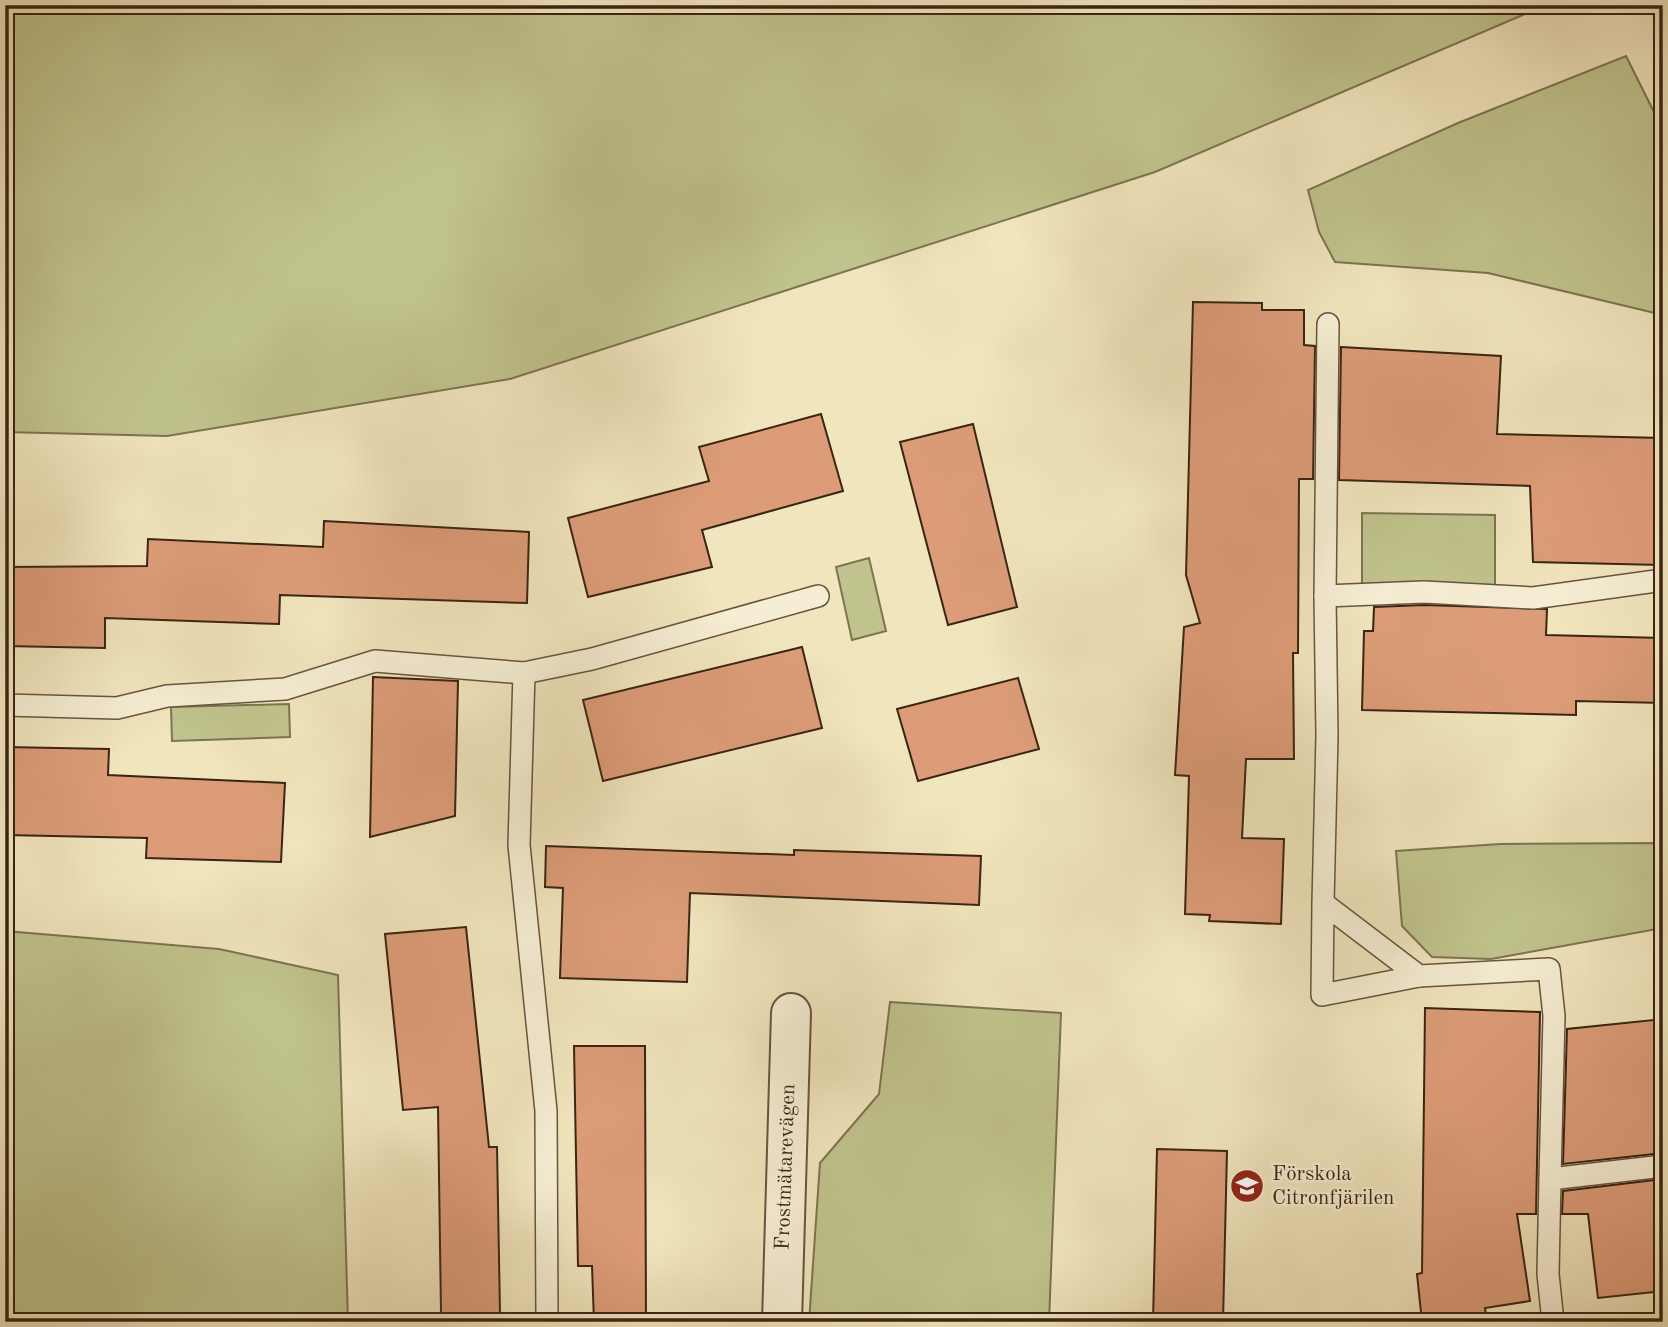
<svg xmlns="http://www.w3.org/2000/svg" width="1668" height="1327" viewBox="0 0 1668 1327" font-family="'Old Standard TT',serif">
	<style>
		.green { fill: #c0c38d; stroke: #7d7450; stroke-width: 2 }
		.building { fill: #dc9c78; stroke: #3a2413; stroke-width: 2 }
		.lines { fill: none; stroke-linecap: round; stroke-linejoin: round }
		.service-casing { stroke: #68543e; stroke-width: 24 }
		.minor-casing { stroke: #68543e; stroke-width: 42 }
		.service { stroke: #f6eed4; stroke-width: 21 }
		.minor { stroke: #f6eed4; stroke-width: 38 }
		.labels { text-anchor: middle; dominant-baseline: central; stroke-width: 5; stroke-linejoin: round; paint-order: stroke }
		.street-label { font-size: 21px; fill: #3a2413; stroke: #f6eed4 }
		.poi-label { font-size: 21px; fill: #3a2413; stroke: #f6eed4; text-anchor: start }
	</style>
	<rect width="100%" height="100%" fill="#f1e5bd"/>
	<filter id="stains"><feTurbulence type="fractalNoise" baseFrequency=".00286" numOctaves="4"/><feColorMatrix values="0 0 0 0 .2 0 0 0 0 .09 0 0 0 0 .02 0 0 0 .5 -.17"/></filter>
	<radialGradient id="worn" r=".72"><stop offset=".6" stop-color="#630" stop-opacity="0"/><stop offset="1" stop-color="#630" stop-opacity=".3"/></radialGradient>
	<g class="green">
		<path d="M 5,5 L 1546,5 L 1155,172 L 510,379 L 167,436 L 5,432 Z"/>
		<path d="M 1626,56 L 1663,130 L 1663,315 L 1488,273 L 1335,262 L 1319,232 L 1308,190 L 1458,123 Z"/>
		<path d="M 1362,513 L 1495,515 L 1495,586 L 1362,584 Z"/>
		<path d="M 869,558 L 886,631 L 852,640 L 836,567 Z"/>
		<path d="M 289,704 L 290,737 L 172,741 L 171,707 Z"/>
		<path d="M 1663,843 L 1663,928 L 1491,959 L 1432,957 L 1402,926 L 1396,851 L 1500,844 Z"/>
		<path d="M 5,931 L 219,949 L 338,975 L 348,1322 L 5,1322 Z"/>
		<path d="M 890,1002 L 1061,1013 L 1049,1322 L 809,1322 L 820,1163 L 879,1094 Z"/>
	</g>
	<g class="building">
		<path d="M 1193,302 L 1262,303 L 1262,310 L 1304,310 L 1304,345 L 1315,346 L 1313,479 L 1299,479 L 1298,653 L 1293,653 L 1294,759 L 1246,759 L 1242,838 L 1284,839 L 1281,924 L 1209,921 L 1210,915 L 1185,914 L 1189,776 L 1175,775 L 1184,627 L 1200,623 L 1186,575 Z"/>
		<path d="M 1341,347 L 1501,356 L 1497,434 L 1663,438 L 1661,565 L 1533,562 L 1530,486 L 1339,480 Z"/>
		<path d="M 821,414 L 843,491 L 702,530 L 712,567 L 588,597 L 568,518 L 709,481 L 699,447 Z"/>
		<path d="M 973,424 L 1017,607 L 948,625 L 900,442 Z"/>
		<path d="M 324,521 L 529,532 L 527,603 L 280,595 L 279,624 L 105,618 L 105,648 L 5,646 L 5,567 L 147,566 L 148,539 L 323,547 Z"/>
		<path d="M 1424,605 L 1547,609 L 1546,635 L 1663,638 L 1663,703 L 1576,701 L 1576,715 L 1362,710 L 1364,631 L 1373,631 L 1374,607 Z"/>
		<path d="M 802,647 L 822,728 L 603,781 L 583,700 Z"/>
		<path d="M 373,677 L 458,681 L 455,816 L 370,837 Z"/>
		<path d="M 1018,678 L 1039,749 L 918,781 L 897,709 Z"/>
		<path d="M 5,747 L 109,749 L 108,775 L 285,783 L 281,862 L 146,858 L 147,838 L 5,835 Z"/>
		<path d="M 546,846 L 794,855 L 794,850 L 981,856 L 979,905 L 690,893 L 687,982 L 560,978 L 563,888 L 545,887 Z"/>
		<path d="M 466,927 L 489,1147 L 497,1147 L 500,1313 L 441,1313 L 438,1107 L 403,1110 L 385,934 Z"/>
		<path d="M 1425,1008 L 1540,1012 L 1536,1214 L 1517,1214 L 1530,1301 L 1485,1308 L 1487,1322 L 1422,1322 L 1417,1274 L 1422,1273 Z"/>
		<path d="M 1663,1019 L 1663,1153 L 1563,1164 L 1567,1029 Z"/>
		<path d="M 574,1046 L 645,1046 L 646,1322 L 594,1322 L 592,1266 L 578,1266 Z"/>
		<path d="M 1157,1149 L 1227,1151 L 1223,1322 L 1153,1322 Z"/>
		<path d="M 1663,1179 L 1663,1291 L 1598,1298 L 1588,1214 L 1562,1214 L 1563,1191 Z"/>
	</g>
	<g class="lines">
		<g class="service-casing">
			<g id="service">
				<path d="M 1328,324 L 1325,596 L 1424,592 L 1533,598 L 1663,580"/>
				<path d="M 524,673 L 519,845 L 546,1111 L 547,1322"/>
				<path d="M 5,705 L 117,708 L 167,696 L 285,689 L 375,661 L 524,673 L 592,659 L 818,596"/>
				<path d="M 1323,903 L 1322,995 L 1419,976 L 1323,903 L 1327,736 L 1325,596"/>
				<path d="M 1419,976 L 1549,969 L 1554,1016 L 1550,1179 L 1663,1166"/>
				<path d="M 1550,1179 L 1548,1274 L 1553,1322"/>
			</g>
		</g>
		<g class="minor-casing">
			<path id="minor" d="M 782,1322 L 791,1013"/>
		</g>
		<use href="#service" class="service"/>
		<use href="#minor" class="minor"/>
	</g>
	<defs>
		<g id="school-disc" transform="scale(1.75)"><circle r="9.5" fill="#8f2418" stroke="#f6eed4"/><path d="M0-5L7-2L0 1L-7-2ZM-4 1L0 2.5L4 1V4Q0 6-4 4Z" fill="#fff"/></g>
	</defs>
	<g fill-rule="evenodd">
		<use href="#school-disc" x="1247" y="1186"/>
	</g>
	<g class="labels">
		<g class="street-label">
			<text transform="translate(786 1167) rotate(-88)">Frostmätarevägen</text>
		</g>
		<g class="poi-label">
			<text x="1272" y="1174">Förskola<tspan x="1272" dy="24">Citronfjärilen</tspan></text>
		</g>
	</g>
	<rect width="1668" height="1327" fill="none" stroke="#f1e5bd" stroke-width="28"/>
	<rect x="7" y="7" width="1654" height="1313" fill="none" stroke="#3a2413" stroke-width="3.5"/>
	<rect x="14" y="14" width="1640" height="1299" fill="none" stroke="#3a2413" stroke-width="2"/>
	<rect width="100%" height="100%" filter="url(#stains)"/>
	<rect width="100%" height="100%" fill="url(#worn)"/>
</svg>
